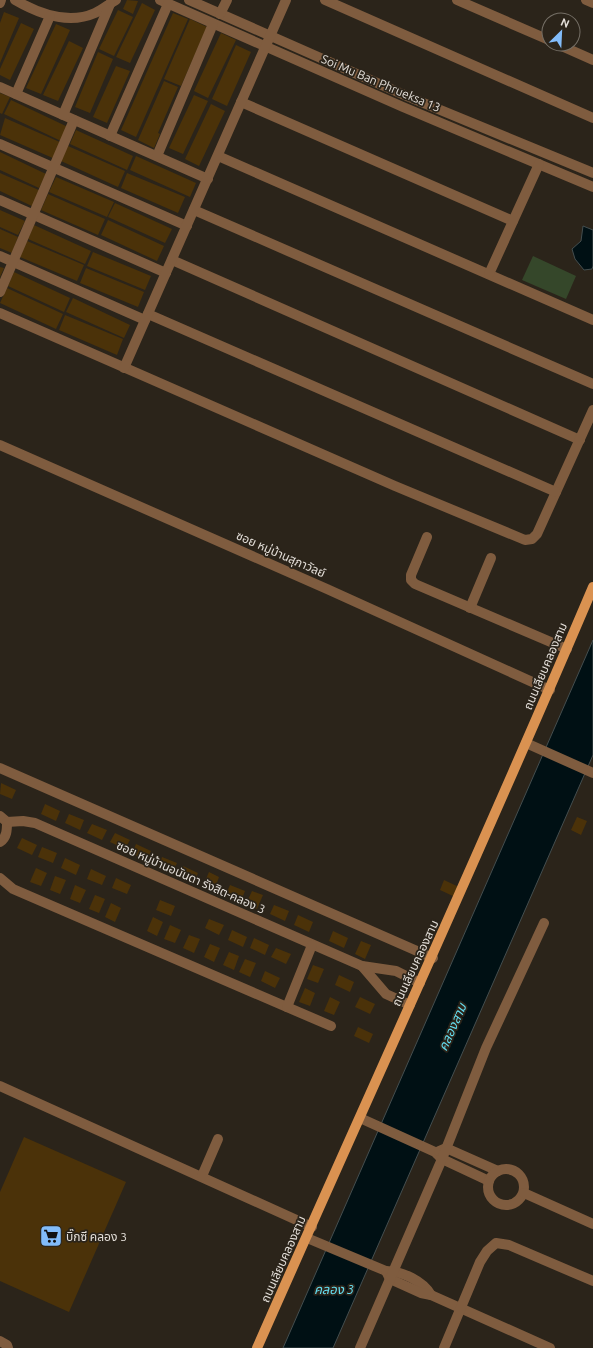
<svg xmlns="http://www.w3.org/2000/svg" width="593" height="1348" viewBox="0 0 593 1348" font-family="Ubuntu,'Noto Sans Thai',sans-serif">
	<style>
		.green { fill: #35472a }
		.water { fill: #001014; stroke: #444e4f }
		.building { fill: #4b3209 }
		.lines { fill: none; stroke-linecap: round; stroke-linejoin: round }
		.minor { stroke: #7f5c3f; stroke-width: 10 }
		.major { stroke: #da9251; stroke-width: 10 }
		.labels { text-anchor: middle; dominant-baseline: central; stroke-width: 3.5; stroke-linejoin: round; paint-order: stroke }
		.street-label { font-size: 12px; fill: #e4dfd9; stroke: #2b241a }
		.poi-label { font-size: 12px; fill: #e4dfd9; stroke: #2b241a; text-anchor: start }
		.water-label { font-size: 13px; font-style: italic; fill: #64def1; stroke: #2b241a }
	</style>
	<rect width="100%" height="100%" fill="#2b241a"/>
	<path class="green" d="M 533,256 L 576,276 L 566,299 L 522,280 Z"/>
	<g class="water">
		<path d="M 583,226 L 593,230 L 593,266 L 592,269 L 584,270 L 575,259 L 572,249 L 581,241 Z"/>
		<path d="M 593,640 L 593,755 L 333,1348 L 283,1348 Z"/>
	</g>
	<g class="building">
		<path d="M 127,0 L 138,1 L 133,14 L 123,9 Z"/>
		<path d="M 142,3 L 155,10 L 130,63 L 116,57 Z"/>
		<path d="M 118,10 L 133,17 L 114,56 L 99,49 Z"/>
		<path d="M 4,12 L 19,18 L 0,63 L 0,23 Z"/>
		<path d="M 173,13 L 188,19 L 136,137 L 121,130 Z"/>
		<path d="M 190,19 L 207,27 L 181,86 L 164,79 Z"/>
		<path d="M 21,23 L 34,29 L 10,80 L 0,75 L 0,69 Z"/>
		<path d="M 56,24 L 70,30 L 41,94 L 26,88 Z"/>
		<path d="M 221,33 L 236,40 L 208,98 L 194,91 Z"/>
		<path d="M 69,41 L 83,48 L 58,101 L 43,95 Z"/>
		<path d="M 236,45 L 251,52 L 227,106 L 212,99 Z"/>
		<path d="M 98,52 L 113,59 L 90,113 L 75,107 Z"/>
		<path d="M 116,66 L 130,71 L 107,123 L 93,117 Z"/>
		<path d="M 164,81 L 178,87 L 158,133 L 160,134 L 154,148 L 138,140 Z"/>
		<path d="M 0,93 L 10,97 L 2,114 L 0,113 Z"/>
		<path d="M 194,95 L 208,101 L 183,154 L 169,148 Z"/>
		<path d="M 11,100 L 68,127 L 61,141 L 4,114 Z"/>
		<path d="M 211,104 L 225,111 L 199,166 L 185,159 Z"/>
		<path d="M 5,118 L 62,143 L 55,159 L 0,135 Z"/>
		<path d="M 76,130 L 133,156 L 127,170 L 70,144 Z"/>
		<path d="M 68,146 L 125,171 L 118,187 L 61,161 Z"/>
		<path d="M 0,152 L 46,174 L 39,188 L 0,170 Z"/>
		<path d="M 136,156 L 196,183 L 190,197 L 130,170 Z"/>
		<path d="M 0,173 L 41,191 L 34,207 L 0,191 Z"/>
		<path d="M 127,173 L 185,197 L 178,213 L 121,188 Z"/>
		<path d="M 56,177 L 114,202 L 107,217 L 49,192 Z"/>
		<path d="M 48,194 L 105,219 L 98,235 L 41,210 Z"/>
		<path d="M 115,203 L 172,229 L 165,243 L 108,217 Z"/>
		<path d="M 0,210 L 25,221 L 18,235 L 0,227 Z"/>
		<path d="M 108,220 L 164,246 L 157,261 L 101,235 Z"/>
		<path d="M 34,225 L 91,251 L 85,264 L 28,239 Z"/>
		<path d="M 0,229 L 18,237 L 12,253 L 0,248 Z"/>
		<path d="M 27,241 L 84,265 L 77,281 L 20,257 Z"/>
		<path d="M 93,252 L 151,276 L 145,290 L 87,266 Z"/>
		<path d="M 0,267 L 4,268 L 0,277 Z"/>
		<path d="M 86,268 L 144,292 L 138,307 L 80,283 Z"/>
		<path d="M 14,272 L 70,298 L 64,312 L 8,286 Z"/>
		<path d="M 7,288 L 63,314 L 56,329 L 0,303 Z"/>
		<path d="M 73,298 L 130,325 L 124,338 L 66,312 Z"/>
		<path d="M 65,315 L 123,339 L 117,355 L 59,330 Z"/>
		<path d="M 1,783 L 16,790 L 12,799 L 0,794 Z"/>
		<path d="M 45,804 L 60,811 L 56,821 L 41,814 Z"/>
		<path d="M 69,814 L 84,820 L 80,830 L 65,823 Z"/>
		<path d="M 577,817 L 587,821 L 581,835 L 571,830 Z"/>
		<path d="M 92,824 L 107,830 L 102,840 L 87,833 Z"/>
		<path d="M 115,833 L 130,840 L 125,849 L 110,842 Z"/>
		<path d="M 22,838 L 37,845 L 32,855 L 17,848 Z"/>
		<path d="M 136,844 L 151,851 L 147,860 L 132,854 Z"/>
		<path d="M 42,847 L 57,853 L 53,863 L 38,857 Z"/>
		<path d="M 162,857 L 177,863 L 172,873 L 158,867 Z"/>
		<path d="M 65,858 L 80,865 L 76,875 L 61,868 Z"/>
		<path d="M 183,866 L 198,873 L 194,882 L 179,876 Z"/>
		<path d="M 36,868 L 47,873 L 41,886 L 30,882 Z"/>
		<path d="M 91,869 L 106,876 L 102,885 L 87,879 Z"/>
		<path d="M 209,872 L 219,877 L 214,891 L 203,886 Z"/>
		<path d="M 55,876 L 66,880 L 60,894 L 50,890 Z"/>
		<path d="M 116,878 L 131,885 L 127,894 L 112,888 Z"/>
		<path d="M 444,880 L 459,887 L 455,897 L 440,890 Z"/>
		<path d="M 75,885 L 86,890 L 80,903 L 70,899 Z"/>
		<path d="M 230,885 L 245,891 L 241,901 L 226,894 Z"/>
		<path d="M 252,891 L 263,895 L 257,909 L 246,904 Z"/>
		<path d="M 95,895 L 105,899 L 99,913 L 89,909 Z"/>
		<path d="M 160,900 L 175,906 L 171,916 L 156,910 Z"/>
		<path d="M 111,903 L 121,908 L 115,922 L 105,917 Z"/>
		<path d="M 274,905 L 289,911 L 285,921 L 270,914 Z"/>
		<path d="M 298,915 L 313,922 L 309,932 L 294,925 Z"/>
		<path d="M 153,917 L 163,922 L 157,936 L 147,931 Z"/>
		<path d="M 209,919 L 224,925 L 219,935 L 205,928 Z"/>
		<path d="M 170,925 L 181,930 L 175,943 L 164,939 Z"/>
		<path d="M 232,930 L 247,937 L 243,947 L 228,940 Z"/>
		<path d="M 333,931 L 348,938 L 344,948 L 329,941 Z"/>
		<path d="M 189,935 L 200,939 L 194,953 L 183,948 Z"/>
		<path d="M 254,938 L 269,945 L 265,955 L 250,948 Z"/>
		<path d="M 361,941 L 371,945 L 365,959 L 355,954 Z"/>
		<path d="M 210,944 L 220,948 L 214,962 L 204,957 Z"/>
		<path d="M 276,948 L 291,954 L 286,964 L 271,957 Z"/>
		<path d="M 229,952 L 239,956 L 234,970 L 223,965 Z"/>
		<path d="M 245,959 L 256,963 L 250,977 L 239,972 Z"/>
		<path d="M 313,965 L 324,969 L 318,983 L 307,979 Z"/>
		<path d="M 265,971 L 280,978 L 275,988 L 261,981 Z"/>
		<path d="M 339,975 L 354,982 L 350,992 L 335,985 Z"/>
		<path d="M 305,988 L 315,993 L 310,1006 L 299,1002 Z"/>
		<path d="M 330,997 L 340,1002 L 334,1015 L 324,1011 Z"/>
		<path d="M 360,997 L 375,1004 L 370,1014 L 355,1007 Z"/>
		<path d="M 358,1027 L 373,1034 L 369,1043 L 354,1036 Z"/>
		<path d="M 24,1137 L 126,1182 L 69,1312 L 0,1281 L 0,1192 Z"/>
	</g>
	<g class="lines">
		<g class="minor">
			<path d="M 15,0 C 39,14 68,25 95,13 C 102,10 109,4 116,0"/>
			<path d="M 160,0 L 403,107 L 593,187"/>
			<path d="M 189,0 L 409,97 L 593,173"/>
			<path d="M 325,0 L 593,118"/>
			<path d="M 457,0 L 549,40"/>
			<path d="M 586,0 L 593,3"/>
			<path d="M 0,3 L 1,0"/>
			<path d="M 220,14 L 227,0"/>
			<path d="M 557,44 L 593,60"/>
			<path d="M 0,87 L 208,179"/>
			<path d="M 16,94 L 50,16"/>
			<path d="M 241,102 L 513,221"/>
			<path d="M 63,115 L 110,4"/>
			<path d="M 110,136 L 168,4"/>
			<path d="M 0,144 L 187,226"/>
			<path d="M 157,156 L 213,24"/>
			<path d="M 218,156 L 593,320"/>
			<path d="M 0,200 L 166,273"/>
			<path d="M 194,210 L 593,384"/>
			<path d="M 0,256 L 145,320"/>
			<path d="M 172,260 L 580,440"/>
			<path d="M 489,274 L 539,164"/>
			<path d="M 0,292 L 74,120"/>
			<path d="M 0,313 L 395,486 L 525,540 L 532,539 L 537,534 L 593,410"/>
			<path d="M 148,314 L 556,492"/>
			<path d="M 124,368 L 286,0"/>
			<path d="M 0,445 L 327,589 L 550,690"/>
			<path d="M 427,537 L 411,575 L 411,580 L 415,584 L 567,649"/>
			<path d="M 470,608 L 491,558"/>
			<path d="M 526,743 L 593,773"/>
			<path d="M 0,768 L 433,958"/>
			<path d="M 0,816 L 7,822 C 7,830 7,837 0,842"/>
			<path d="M 7,822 L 23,821 L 35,823 L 362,966 L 396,971 L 420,983"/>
			<path d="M 0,878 L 13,889 L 331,1026"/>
			<path d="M 362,966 L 386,994 L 410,1005"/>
			<path d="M 287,1007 L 312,945"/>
			<path d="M 0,1086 L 312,1227"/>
			<path d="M 360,1118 L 435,1152 L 442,1159 L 489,1181"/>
			<path d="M 439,1151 L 446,1148 L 498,1171"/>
			<circle cx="506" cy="1187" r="18"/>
			<path d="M 202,1176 L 218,1139"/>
			<path d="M 524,1193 L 593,1224"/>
			<path d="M 307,1238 L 386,1271 C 402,1271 423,1281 431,1295"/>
			<path d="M 386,1271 L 390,1279 L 421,1293 L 431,1295 L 550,1348"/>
			<path d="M 0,1341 L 7,1345 L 8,1348"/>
			<path d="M 360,1348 L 442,1159 L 486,1048 L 544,923"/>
			<path d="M 444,1348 L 480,1262 L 487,1251 L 496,1243 L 509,1245 L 593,1281"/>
		</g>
		<path class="major" d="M 257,1348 C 369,1094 485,842 593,587"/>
	</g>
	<defs>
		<g id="supermarket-square" transform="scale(1.15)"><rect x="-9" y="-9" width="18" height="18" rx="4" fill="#82bcfa" stroke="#2b241a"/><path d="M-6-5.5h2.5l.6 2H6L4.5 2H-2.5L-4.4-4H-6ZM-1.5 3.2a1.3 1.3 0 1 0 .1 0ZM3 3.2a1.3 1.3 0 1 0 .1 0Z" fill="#111"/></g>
	</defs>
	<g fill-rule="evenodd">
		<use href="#supermarket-square" x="51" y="1236"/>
	</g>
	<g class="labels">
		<g class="street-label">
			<text transform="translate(381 83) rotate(23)">Soi Mu Ban Phrueksa 13</text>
			<text transform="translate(281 554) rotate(24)">ซอย หมู่บ้านสุภาวัลย์</text>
			<text transform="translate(545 666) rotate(-67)">ถนนเลียบคลองสาม</text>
			<text transform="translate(191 877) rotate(24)">ซอย หมู่บ้านอนันดา รังสิต-คลอง 3</text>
			<text transform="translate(415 963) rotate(-65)">ถนนเลียบคลองสาม</text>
			<text transform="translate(283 1259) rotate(-66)">ถนนเลียบคลองสาม</text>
		</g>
		<g class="poi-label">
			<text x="66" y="1236">บิ๊กซี คลอง 3</text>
		</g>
		<g class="water-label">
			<text transform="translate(452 1027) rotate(-66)">คลองสาม</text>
			<text x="334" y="1289">คลอง 3</text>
		</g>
	</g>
	<g transform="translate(561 32) rotate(24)"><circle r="19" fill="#2b241a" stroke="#756f66"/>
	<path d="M0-3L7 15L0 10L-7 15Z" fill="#82bcfa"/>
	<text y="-6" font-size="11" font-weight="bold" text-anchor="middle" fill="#e4dfd9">N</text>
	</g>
</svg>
